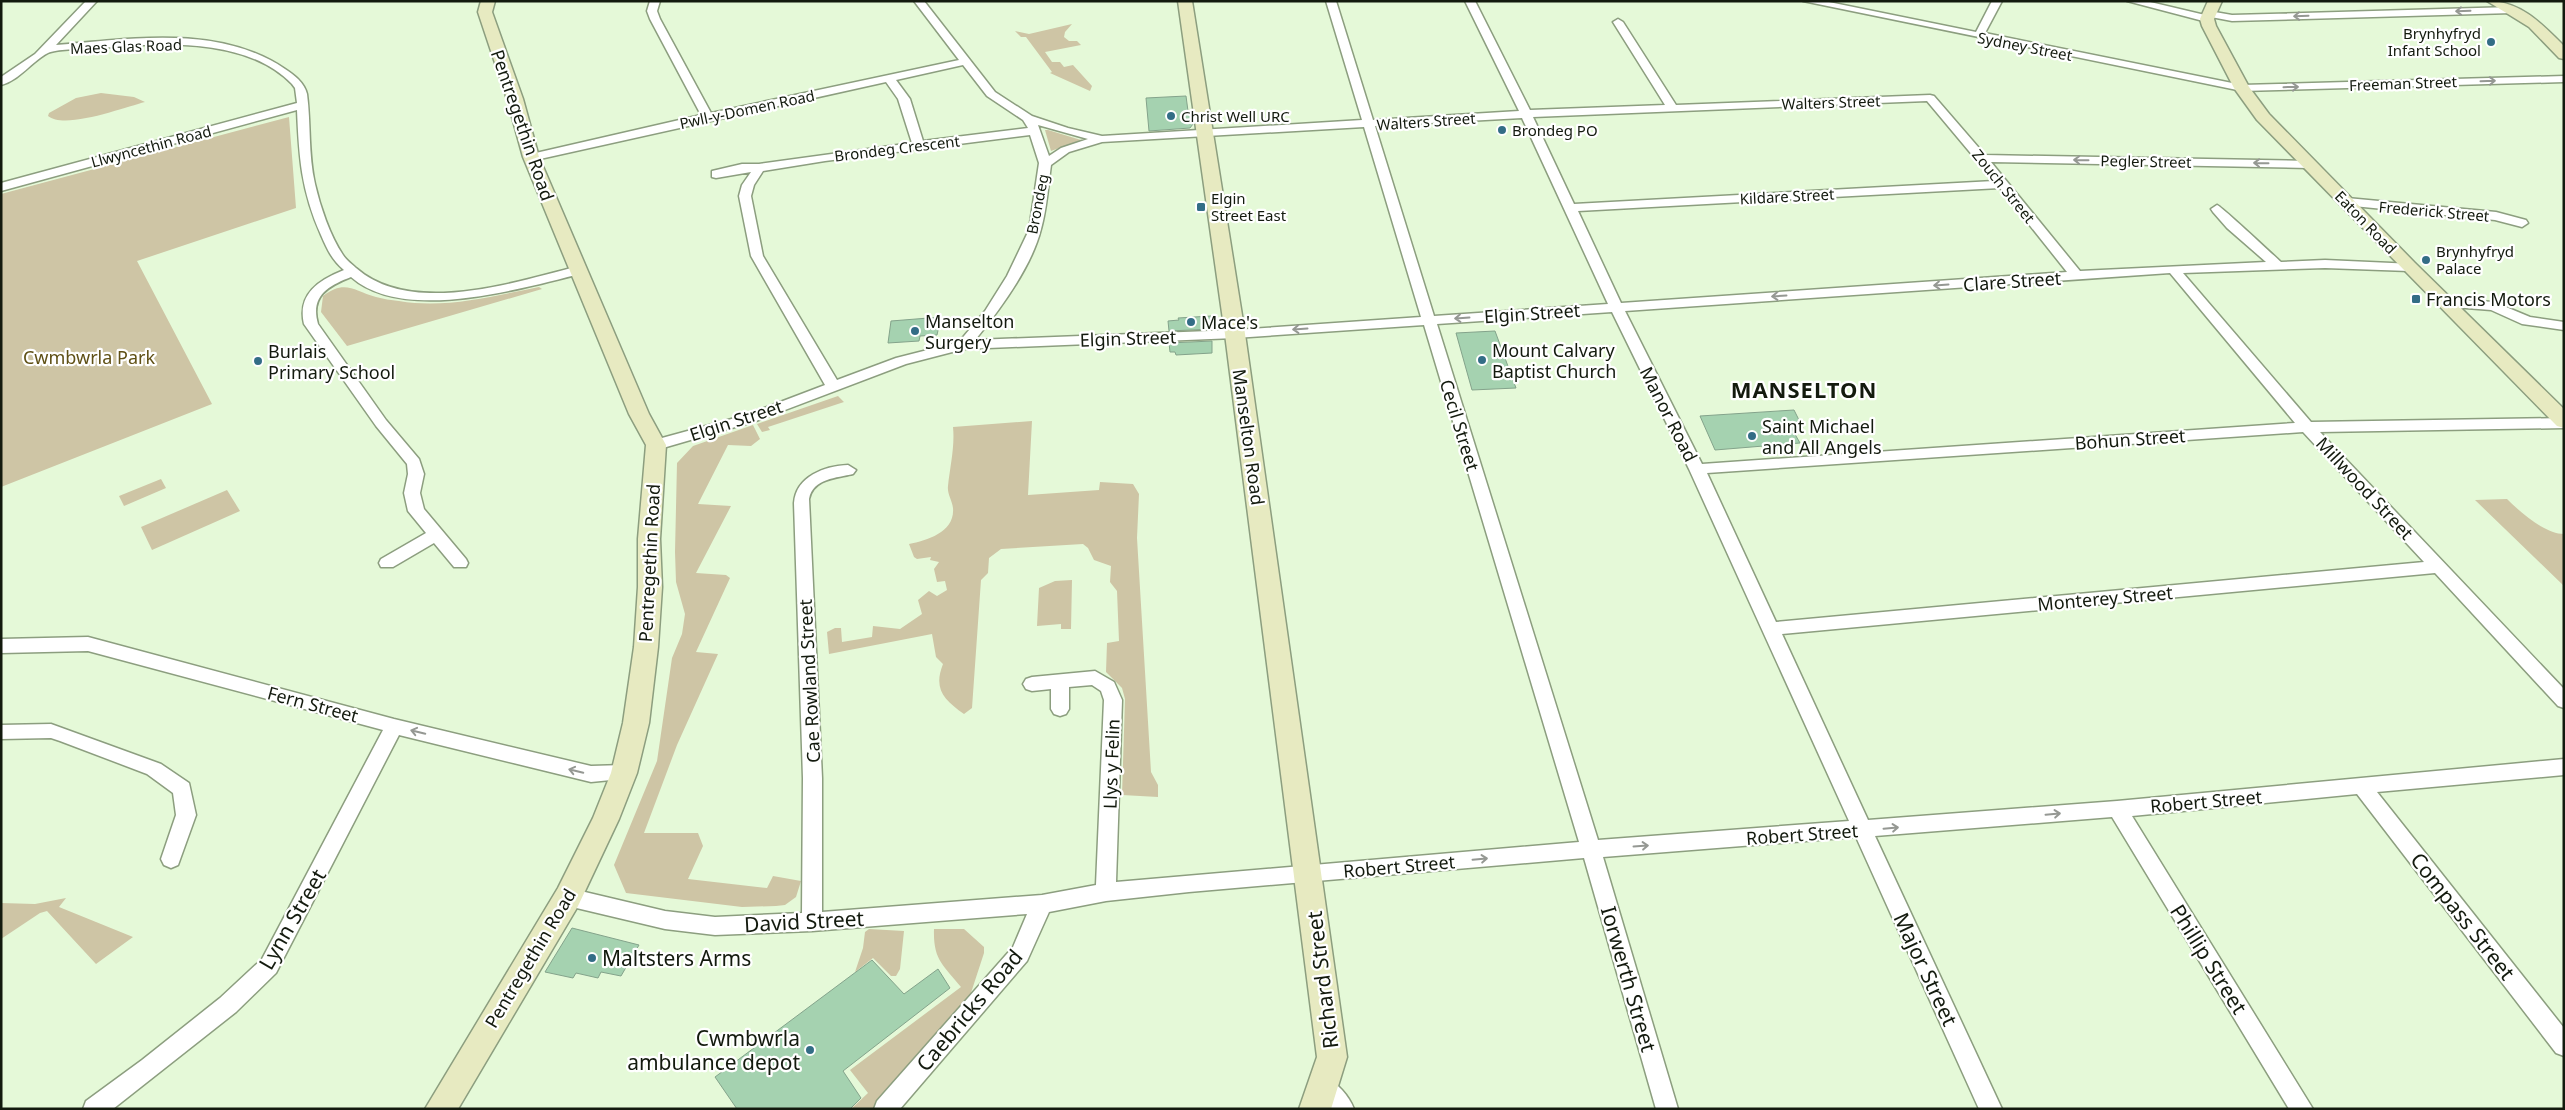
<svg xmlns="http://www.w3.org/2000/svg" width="2565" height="1110" viewBox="0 0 2565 1110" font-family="'Noto Sans',sans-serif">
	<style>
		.green { fill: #cec5a5 }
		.building { fill: #a5d2b0; stroke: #84a38b }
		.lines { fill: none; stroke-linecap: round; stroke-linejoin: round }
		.street-casing { stroke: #8c9e7f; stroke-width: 3 }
		.secondary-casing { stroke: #8c9e7f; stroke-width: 3 }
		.street { fill: #fff; fill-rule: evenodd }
		.secondary { fill: #e7eac1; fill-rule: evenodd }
		.oneway { stroke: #959893 }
		.poi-dot { fill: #336d86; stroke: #fff; stroke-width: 2 }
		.labels { text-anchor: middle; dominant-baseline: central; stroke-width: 4.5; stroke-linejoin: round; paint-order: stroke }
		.far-poi-label { font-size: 15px; fill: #131a0e; stroke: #fff; text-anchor: start }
		.far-street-label { font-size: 15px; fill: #131a0e; stroke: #fff }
		.street-label { font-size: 18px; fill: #131a0e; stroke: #fff }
		.poi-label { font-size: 18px; fill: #131a0e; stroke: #fff; text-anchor: start }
		.park-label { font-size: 18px; fill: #5f5015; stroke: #fff }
		.near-street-label { font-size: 21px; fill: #131a0e; stroke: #fff }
		.near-poi-label { font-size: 21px; fill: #131a0e; stroke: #fff; text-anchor: start }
		.district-label { font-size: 22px; font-weight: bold; letter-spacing: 1px; fill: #131a0e; stroke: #fff }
	</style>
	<rect width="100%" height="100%" fill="#e5f9d8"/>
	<g class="green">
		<path d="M 1072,24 L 1065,32 L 1064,37 L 1069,41 L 1077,41 L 1081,45 L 1045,52 L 1052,62 L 1060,62 L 1064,67 L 1073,65 L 1092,86 L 1090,91 L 1050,73 L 1052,72 L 1026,37 L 1021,37 L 1015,31 L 1029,34 Z"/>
		<path d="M 101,93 L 134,97 L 145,102 C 125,107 65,130 48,116 L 49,113 L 76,98 Z"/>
		<path d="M 289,117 L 296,208 L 137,261 L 212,404 L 1,487 L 1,194 Z"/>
		<path d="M 1045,130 L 1048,130 L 1081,140 L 1051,151 Z"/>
		<path d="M 539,287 L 542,289 L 347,346 L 321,312 L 323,296 C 345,279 354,291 376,297 C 383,299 391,300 399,301 C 446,309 493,296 539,287 Z"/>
		<path d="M 838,396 L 844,402 L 768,427 L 770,430 L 762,432 L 757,424 Z"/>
		<path d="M 1032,421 L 1028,495 L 1099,490 L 1100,482 L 1133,484 L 1139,494 L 1137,538 L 1151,772 L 1158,785 L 1158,797 L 1122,795 L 1125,699 L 1122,688 L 1106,672 L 1107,643 L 1119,641 L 1117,591 L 1110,582 L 1111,566 L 1094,560 L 1088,548 L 1083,544 L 1001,549 L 989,558 L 988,573 L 981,580 L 972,708 L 964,714 C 944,700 933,689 943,664 L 936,657 L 932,634 L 829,654 L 827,632 L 835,628 L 841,628 L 842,642 L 872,637 L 873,626 L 900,629 L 922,614 L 918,600 L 929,591 L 937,596 L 947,590 L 945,581 L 937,582 L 934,569 L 939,562 L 930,560 L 931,557 L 917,559 L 914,557 L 909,544 C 928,540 955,532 953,508 C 952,500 947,494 948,486 C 950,467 955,446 953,427 Z"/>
		<path d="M 753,425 L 760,439 L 751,446 L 728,445 L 698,504 L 731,506 L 696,573 L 726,575 L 730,578 L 696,652 L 718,654 L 677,745 L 644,833 L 698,833 L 703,846 L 688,879 L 767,888 L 773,876 L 801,881 L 796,897 L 785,905 L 776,906 L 742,907 L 626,893 L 614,865 L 657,761 L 672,658 L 682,634 L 685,614 L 676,582 L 675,552 L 677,463 L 693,446 Z"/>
		<path d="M 161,479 L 166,488 L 124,506 L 119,496 Z"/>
		<path d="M 227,490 L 240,511 L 152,550 L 141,527 Z"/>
		<path d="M 2507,499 C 2520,512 2545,534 2564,534 L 2564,586 L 2475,500 Z"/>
		<path d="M 1072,580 L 1071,629 L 1061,629 L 1061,624 L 1037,626 L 1039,588 L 1055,581 Z"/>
		<path d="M 66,898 L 59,907 L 133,937 L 96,964 L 47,911 L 40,913 L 1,939 L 1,903 L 35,904 Z"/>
		<path d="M 869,929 L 904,931 L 900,969 L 896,976 L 891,976 L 873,958 L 855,972 L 863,948 L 865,932 Z"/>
		<path d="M 934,929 L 964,929 L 984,947 L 984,953 L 968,1002 L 876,1109 L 851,1109 L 868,1093 L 850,1070 L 961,987 C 943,965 933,960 934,929 Z"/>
	</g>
	<g class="building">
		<path d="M 1186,96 L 1188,111 L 1192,112 L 1193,124 L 1190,128 L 1149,131 L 1146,98 Z"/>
		<path d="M 1211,316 L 1212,329 L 1169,331 L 1168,321 L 1179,320 L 1178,318 Z"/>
		<path d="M 941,317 L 937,335 L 920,336 L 919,341 L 888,343 L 891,321 Z"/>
		<path d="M 1495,331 L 1516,388 L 1472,390 L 1456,333 Z"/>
		<path d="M 1212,341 L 1212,353 L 1176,355 L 1175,352 L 1170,352 L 1169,343 Z"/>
		<path d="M 1794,410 L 1803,428 L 1792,429 L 1800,443 L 1715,450 L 1700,416 Z"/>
		<path d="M 572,928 L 639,945 L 621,976 L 601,972 L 598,978 L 576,973 L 573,978 L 545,972 Z"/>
		<path d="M 872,960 L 904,994 L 938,969 L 950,988 L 843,1071 L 861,1098 L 850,1109 L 737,1109 L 715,1077 Z"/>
	</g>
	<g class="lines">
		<g class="street-casing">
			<g id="street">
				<path d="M 86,1 L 97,1 L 56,45 C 131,39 219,24 285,69 C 294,75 304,82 307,94 C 311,124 308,154 315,184 C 320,206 330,236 343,255 C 346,260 352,264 356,268 C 412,317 515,282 579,266 L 586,270 L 584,273 C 522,288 404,324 351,277 C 328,286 310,296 318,324 L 386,420 L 419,459 L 424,474 L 420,493 L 424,509 L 466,559 L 468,563 L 466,567 L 454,567 L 434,543 L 393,567 L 381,567 L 379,563 L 381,559 L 426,533 L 408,511 L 404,493 L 408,474 L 407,464 L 376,426 L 304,324 C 297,294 319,280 344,270 C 332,260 327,249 321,235 C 301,190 299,157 297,110 L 1,191 L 1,183 L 297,103 L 295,88 L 292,84 C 245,35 152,43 90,49 C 80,49 56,49 48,53 C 32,61 20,80 1,85 L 1,77 L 35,54 Z"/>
				<path d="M 650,1 L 660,1 L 657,11 L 660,19 L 711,113 L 959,60 L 914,1 L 924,1 L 995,92 L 1032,116 L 1068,128 L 1102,136 L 1362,120 L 1326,1 L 1336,1 L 1373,120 L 1519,111 L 1465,1 L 1475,1 L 1530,110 L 1665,105 L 1613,22 L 1618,19 L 1623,22 L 1676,105 L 1930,95 L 1934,96 L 1985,155 L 2313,161 L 2315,164 L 2309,168 L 1991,162 L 2080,271 L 2266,262 L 2227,228 L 2213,212 L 2211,209 L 2217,205 C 2221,206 2272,254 2281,262 L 2325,260 L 2414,264 L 2415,267 L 2409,271 L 2325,268 L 2183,273 L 2311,422 L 2564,418 L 2564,428 L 2320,432 L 2564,689 L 2564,708 L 2558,706 L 2435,573 L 1782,634 L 1868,820 L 2117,801 L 2564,759 L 2564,775 L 2377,792 L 2564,1028 L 2564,1056 L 2556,1053 L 2357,794 L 2132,816 L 2313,1109 L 2289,1109 L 2112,817 L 1875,836 L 2002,1109 L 1979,1109 L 1856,837 L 1603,857 L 1678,1109 L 1656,1109 L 1584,858 L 1189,892 L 1106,901 L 1049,912 L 1027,961 L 900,1109 L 874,1109 L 877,1101 L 1013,947 L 1027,914 L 812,931 L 715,935 L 665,929 L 568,906 L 561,903 L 558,897 L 561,891 L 568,888 L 665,911 L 715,917 L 802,913 L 803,778 L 794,503 C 796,476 825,466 848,465 L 856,470 L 853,474 C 837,478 813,478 809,499 L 822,778 L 822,912 L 1042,895 L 1096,885 L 1104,700 L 1101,691 L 1092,685 L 1069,687 L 1069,709 L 1066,714 L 1060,716 L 1054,714 L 1051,709 L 1051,689 L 1032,691 L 1026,689 L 1023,684 L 1026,679 L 1032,677 L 1095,671 L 1114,682 L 1122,700 L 1116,882 L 1579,842 L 1424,325 L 1235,338 L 964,349 L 906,364 L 756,421 L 656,450 L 651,449 L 648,445 L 651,441 L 746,415 L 825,385 L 751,256 L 739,196 L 742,185 L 751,172 L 716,178 L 712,177 L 712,171 L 742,164 L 759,164 L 912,143 L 898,99 L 886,82 L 531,161 L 527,159 L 527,155 L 701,115 L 650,19 L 647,11 ZM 963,65 L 987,96 L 1023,120 L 1028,128 L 923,141 L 910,99 L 896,80 ZM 1927,101 L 1994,181 L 1574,204 L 1533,117 ZM 1522,118 L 1608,304 L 1434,316 L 1375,126 ZM 1038,125 L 1088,139 L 1061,148 L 1049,156 ZM 1364,127 L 1421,317 L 1235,330 L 975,340 C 999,311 1032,266 1041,229 C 1047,208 1048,186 1051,165 L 1069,152 L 1102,142 ZM 1030,135 L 1039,163 L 1029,230 L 1007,276 L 985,311 L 959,342 L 896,358 L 837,380 L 763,256 L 751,196 L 754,185 L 763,171 L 825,161 ZM 2000,188 L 2067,272 L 1621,303 L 1578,211 ZM 2170,273 L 2295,423 L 1702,464 L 1625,311 ZM 1612,312 L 1689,469 L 1849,821 L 1598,840 L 1437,324 ZM 2303,432 L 2424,562 L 1776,622 L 1707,473 Z"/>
				<path d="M 1803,1 L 1824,1 L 1976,32 L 1992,1 L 2002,1 L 1985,33 L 2242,85 L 2564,76 L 2564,82 L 2242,91 Z"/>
				<path d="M 2127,1 L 2146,1 L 2205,15 L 2205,12 L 2209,11 L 2232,15 L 2512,7 L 2517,10 L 2512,13 L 2232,21 L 2211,17 L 2211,21 L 2207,22 Z"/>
				<path d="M 2347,198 L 2496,212 L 2526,220 L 2528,223 L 2522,227 L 2495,220 L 2343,205 L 2343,199 Z"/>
				<path d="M 2445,299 L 2494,302 L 2530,317 L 2564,322 L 2564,330 L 2522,324 L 2491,310 L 2440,306 L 2438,303 L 2440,300 Z"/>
				<path d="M 88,637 L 394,719 L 591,766 L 624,765 L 631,768 L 633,773 L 631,778 L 591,782 L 399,735 L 276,973 L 236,1012 L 113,1109 L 83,1109 L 86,1101 L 142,1060 L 220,998 L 262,959 L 383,730 L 88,651 L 1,653 L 1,639 Z"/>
				<path d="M 51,724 L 161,764 L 189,783 L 196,815 L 178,865 L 171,868 L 164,865 L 161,859 L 176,815 L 173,793 L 147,774 L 60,741 L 51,738 L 1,739 L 1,725 Z"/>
				<path d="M 1324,1077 C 1337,1082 1349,1096 1354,1109 L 1328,1109 L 1316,1096 L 1313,1088 L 1316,1080 Z"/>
			</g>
		</g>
		<g class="secondary-casing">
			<g id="secondary">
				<path d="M 481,1 L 495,1 L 492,12 L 523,99 L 539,157 L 649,414 L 666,445 L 660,539 L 662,587 L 658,647 L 649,723 L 637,773 L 619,819 L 578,906 L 458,1109 L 425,1109 L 558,888 L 593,818 L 611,773 L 623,723 L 634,647 L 638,587 L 638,539 L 646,445 L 629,414 L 523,157 L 507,99 L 478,12 Z"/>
				<path d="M 1178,1 L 1192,1 L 1245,334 L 1347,1057 L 1331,1109 L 1299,1109 L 1317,1057 L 1225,334 Z"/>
				<path d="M 2208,1 L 2222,1 L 2214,19 L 2216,26 L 2249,87 L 2269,114 L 2415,263 L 2564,409 L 2564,428 L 2557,426 L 2257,120 L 2234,88 L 2202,26 L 2200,19 Z"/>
				<path d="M 2487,1 C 2521,1 2542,24 2564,46 L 2564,59 L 2559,58 L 2529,27 Z"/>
			</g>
		</g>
		<use href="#street" class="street"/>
		<use href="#secondary" class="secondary"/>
	</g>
	<defs><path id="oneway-shaft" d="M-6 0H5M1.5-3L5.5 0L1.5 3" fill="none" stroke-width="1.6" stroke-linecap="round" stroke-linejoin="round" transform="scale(1.25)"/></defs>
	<g class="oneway">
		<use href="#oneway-shaft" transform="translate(2463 11) rotate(178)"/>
		<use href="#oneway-shaft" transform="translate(2301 16) rotate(178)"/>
		<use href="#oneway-shaft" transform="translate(2488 81) rotate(-2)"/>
		<use href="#oneway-shaft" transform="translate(2291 87) rotate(-1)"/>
		<use href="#oneway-shaft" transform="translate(2081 160) rotate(-179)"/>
		<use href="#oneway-shaft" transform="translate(2261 163) rotate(-179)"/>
		<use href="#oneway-shaft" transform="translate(1941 285) rotate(176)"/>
		<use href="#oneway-shaft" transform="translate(1779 296) rotate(176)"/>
		<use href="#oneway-shaft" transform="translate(1462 318) rotate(176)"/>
		<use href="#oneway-shaft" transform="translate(1300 329) rotate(176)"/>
		<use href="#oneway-shaft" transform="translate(418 732) rotate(-166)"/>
		<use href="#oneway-shaft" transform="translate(576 771) rotate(-166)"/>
		<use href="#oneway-shaft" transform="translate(2053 814) rotate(-5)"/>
		<use href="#oneway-shaft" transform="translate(1891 828) rotate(-5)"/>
		<use href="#oneway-shaft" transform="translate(1641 846) rotate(-4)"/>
		<use href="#oneway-shaft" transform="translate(1480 859) rotate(-5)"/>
	</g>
	<g class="poi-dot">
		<circle cx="2491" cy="42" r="5"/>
		<circle cx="1171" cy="116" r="5"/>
		<circle cx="1502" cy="130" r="5"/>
		<rect x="1196" y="202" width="10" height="10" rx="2.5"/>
		<circle cx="2426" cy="260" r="5"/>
		<rect x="2411" y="294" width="10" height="10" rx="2.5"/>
		<circle cx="1191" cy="322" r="5"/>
		<circle cx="915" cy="331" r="5"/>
		<circle cx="1482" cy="360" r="5"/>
		<circle cx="258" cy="361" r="5"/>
		<circle cx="1752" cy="436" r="5"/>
		<circle cx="592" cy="958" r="5"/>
		<circle cx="810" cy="1050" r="5"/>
	</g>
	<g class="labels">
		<g class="far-poi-label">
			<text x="2481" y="33" text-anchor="end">Brynhyfryd<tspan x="2481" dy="17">Infant School</tspan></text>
			<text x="1181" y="116">Christ Well URC</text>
			<text x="1512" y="130">Brondeg PO</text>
			<text x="1211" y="198">Elgin<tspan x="1211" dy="17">Street East</tspan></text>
			<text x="2436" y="251">Brynhyfryd<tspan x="2436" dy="17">Palace</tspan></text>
		</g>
		<g class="far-street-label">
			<text transform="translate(126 46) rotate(-2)">Maes Glas Road</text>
			<text transform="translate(2025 46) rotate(11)">Sydney Street</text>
			<text transform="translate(2403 83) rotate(-2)">Freeman Street</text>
			<text transform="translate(1831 102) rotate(-2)">Walters Street</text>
			<text transform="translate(747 109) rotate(-12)">Pwll-y-Domen Road</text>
			<text transform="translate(1426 121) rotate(-4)">Walters Street</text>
			<text transform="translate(151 146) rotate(-15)">Llwyncethin Road</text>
			<text transform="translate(897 148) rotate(-7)">Brondeg Crescent</text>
			<text transform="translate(2146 161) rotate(1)">Pegler Street</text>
			<text transform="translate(2004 186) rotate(51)">Zouch Street</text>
			<text transform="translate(1787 196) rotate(-3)">Kildare Street</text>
			<text transform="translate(1037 204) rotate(-79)">Brondeg</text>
			<text transform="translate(2434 211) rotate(5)">Frederick Street</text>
			<text transform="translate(2366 222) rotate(46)">Eaton Road</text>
		</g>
		<g class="street-label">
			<text transform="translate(523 125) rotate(71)">Pentregethin Road</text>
			<text transform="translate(2012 281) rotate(-4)">Clare Street</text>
			<text transform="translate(1532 313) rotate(-4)">Elgin Street</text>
			<text transform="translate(1128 338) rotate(-2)">Elgin Street</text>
			<text transform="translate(1669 414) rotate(63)">Manor Road</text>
			<text transform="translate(736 420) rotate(-18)">Elgin Street</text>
			<text transform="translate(1460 425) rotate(73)">Cecil Street</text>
			<text transform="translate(1249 437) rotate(82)">Manselton Road</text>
			<text transform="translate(2130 439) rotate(-4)">Bohun Street</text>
			<text transform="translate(2365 488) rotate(47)">Millwood Street</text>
			<text transform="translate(649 563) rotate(-87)">Pentregethin Road</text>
			<text transform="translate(2105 598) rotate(-5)">Monterey Street</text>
			<text transform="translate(809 681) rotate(-93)">Cae Rowland Street</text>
			<text transform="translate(313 704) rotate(15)">Fern Street</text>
			<text transform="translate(1111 764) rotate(-88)">Llys y Felin</text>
			<text transform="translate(2206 801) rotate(-5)">Robert Street</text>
			<text transform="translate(1802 834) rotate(-4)">Robert Street</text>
			<text transform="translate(1399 866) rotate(-5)">Robert Street</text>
			<text transform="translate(530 958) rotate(-59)">Pentregethin Road</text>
		</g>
		<g class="poi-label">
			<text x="2426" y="299">Francis Motors</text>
			<text x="925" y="321">Manselton<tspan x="925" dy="21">Surgery</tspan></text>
			<text x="1201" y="322">Mace's</text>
			<text x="1492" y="350">Mount Calvary<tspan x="1492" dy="21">Baptist Church</tspan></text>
			<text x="268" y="351">Burlais<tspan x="268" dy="21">Primary School</tspan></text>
			<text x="1762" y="426">Saint Michael<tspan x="1762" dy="21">and All Angels</tspan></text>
		</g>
		<g class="park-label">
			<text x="89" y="357">Cwmbwrla Park</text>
		</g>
		<g class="near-street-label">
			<text transform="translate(2463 916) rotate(52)">Compass Street</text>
			<text transform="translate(292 919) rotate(-60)">Lynn Street</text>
			<text transform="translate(804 921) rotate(-3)">David Street</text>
			<text transform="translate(2209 959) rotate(58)">Phillip Street</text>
			<text transform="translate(1926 969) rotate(65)">Major Street</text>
			<text transform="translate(1629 979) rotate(74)">Iorwerth Street</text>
			<text transform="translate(1322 980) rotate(-97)">Richard Street</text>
			<text transform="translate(969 1010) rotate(-50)">Caebricks Road</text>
		</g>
		<g class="near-poi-label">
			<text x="602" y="958">Maltsters Arms</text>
			<text x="800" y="1038" text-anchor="end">Cwmbwrla<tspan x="800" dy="24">ambulance depot</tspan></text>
		</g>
		<g class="district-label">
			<text x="1804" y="389">MANSELTON</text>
		</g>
	</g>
	<rect width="2565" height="1110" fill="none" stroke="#131a0e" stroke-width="5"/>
</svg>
